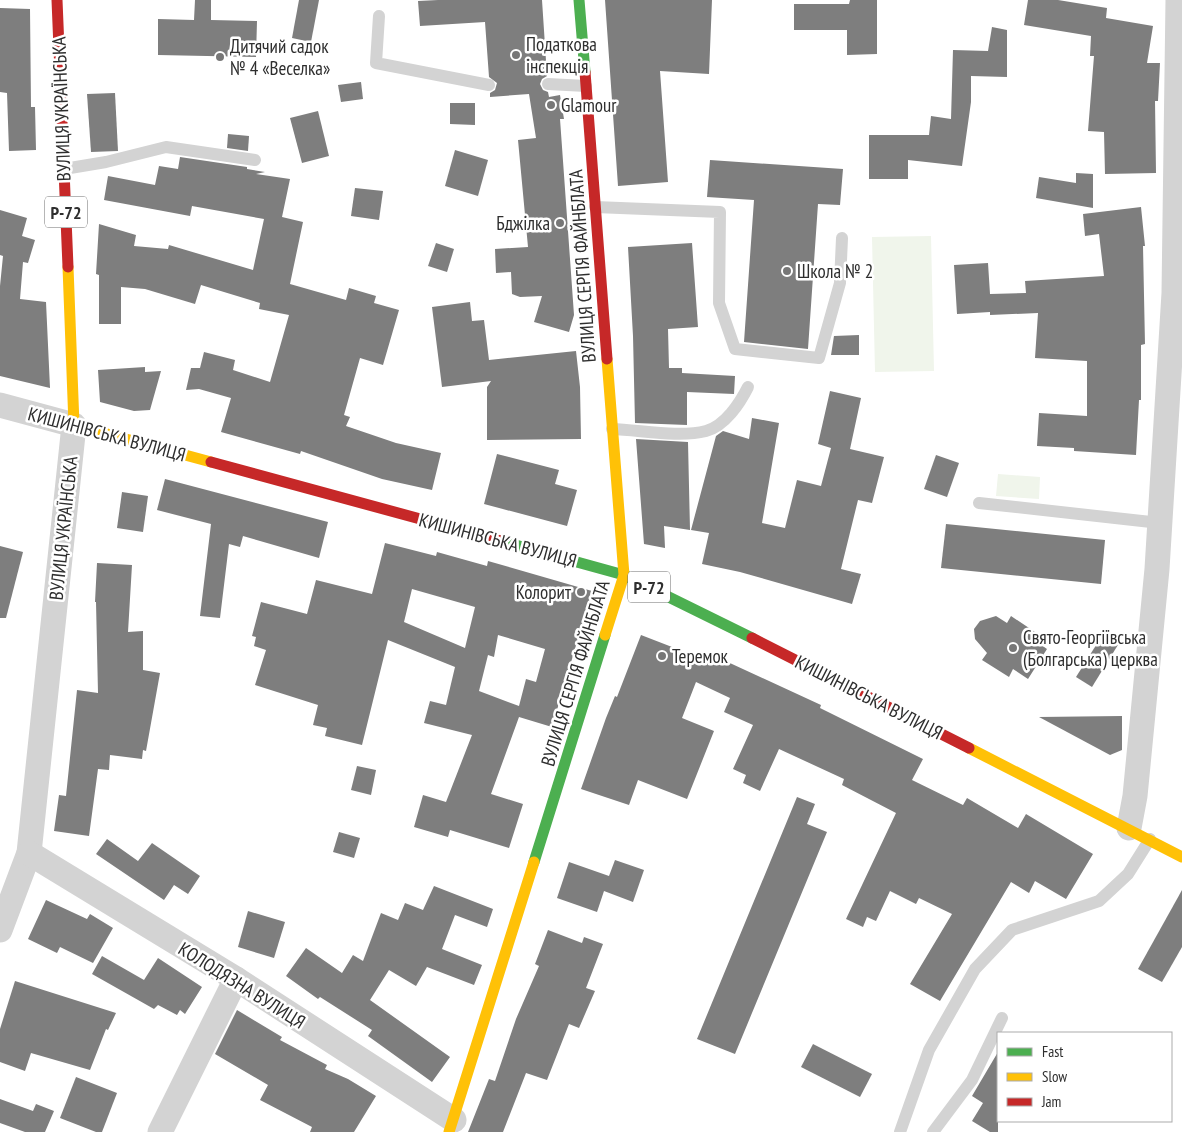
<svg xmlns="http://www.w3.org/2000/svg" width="1182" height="1132" viewBox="0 0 1182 1132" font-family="'PT Sans Narrow',sans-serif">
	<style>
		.green { fill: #f0f5eb }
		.building { fill: #7e7e7e; fill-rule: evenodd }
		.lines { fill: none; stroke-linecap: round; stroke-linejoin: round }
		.lane { stroke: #d3d3d3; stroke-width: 12 }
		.street { stroke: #d3d3d3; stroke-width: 25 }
		.fast { stroke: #4caf50; stroke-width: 11 }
		.slow { stroke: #ffc107; stroke-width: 11 }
		.jam { stroke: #c62828; stroke-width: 11 }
		.poi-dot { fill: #777; stroke: #fff; stroke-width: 2 }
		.labels { text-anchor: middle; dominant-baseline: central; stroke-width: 5; stroke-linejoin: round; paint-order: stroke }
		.shield { fill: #fff; stroke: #6d6d6d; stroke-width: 1 }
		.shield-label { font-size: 18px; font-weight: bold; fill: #2e2e2e }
		.poi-label { font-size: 19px; fill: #2e2e2e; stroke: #fff; text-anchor: start }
		.street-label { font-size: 19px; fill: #2e2e2e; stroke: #fff }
	</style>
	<rect width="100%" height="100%" fill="#fff"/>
	<g class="green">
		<path d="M 931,236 L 934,371 L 875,372 L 872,237 Z"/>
		<path d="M 998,474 L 1040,477 L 1039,499 L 996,496 Z"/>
	</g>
	<g class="building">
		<path d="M 195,0 L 211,0 L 211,20 L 257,21 L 256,57 L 158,55 L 158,19 L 194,20 Z"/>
		<path d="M 299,0 L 319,0 L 311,42 L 292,38 Z"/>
		<path d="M 438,0 L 542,0 L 547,76 L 542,79 L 540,84 L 543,90 L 548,92 L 549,97 L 560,95 L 564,119 L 560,119 L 574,315 L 569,332 L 534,322 L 542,296 L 520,297 L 512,294 L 511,272 L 496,273 L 495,249 L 528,247 L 518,140 L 536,138 L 529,94 L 490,97 L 490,93 L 495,90 L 497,83 L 489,77 L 485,22 L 420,26 L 418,1 Z"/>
		<path d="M 605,0 L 712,0 L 709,74 L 660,71 L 668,182 L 618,186 Z"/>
		<path d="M 850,0 L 877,0 L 877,54 L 847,55 L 847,30 L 794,30 L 794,4 L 849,4 Z"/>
		<path d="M 1028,0 L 1058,0 L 1107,8 L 1106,18 L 1153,26 L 1147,63 L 1160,63 L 1158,101 L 1155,101 L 1156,173 L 1105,174 L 1104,132 L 1088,131 L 1094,56 L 1090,56 L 1091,36 L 1024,25 Z"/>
		<path d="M 0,8 L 30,9 L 31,107 L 35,107 L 36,150 L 9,151 L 7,93 L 0,92 Z"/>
		<path d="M 992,27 L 1007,30 L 1007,77 L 971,76 L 971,102 L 962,166 L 908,160 L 908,179 L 869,179 L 869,135 L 929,135 L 931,116 L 951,119 L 953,50 L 988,51 Z"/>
		<path d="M 361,82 L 363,99 L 341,102 L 338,85 Z"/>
		<path d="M 115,93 L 118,151 L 91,152 L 87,94 Z"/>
		<path d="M 450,103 L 475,103 L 475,125 L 450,124 Z"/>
		<path d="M 318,111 L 329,156 L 302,163 L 290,118 Z"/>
		<path d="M 228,134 L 249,136 L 248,151 L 227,148 Z"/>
		<path d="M 455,150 L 488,160 L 478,196 L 445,186 Z"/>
		<path d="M 180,157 L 247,167 L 247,169 L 265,172 L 256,174 L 290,179 L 282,217 L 303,222 L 290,284 L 346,300 L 349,288 L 376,296 L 374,303 L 399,310 L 383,365 L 360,358 L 344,415 L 350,417 L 346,426 L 396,443 L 441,453 L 432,490 L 382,479 L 301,451 L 300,454 L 221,432 L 231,398 L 199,389 L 186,390 L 191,368 L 200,368 L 204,352 L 235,360 L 233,370 L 270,382 L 289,315 L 259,309 L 260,303 L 201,285 L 195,304 L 145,289 L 121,287 L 121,324 L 99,324 L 99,275 L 96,274 L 99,224 L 136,235 L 134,246 L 168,249 L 169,245 L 253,270 L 264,219 L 192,206 L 190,216 L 104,200 L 108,176 L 155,185 L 159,166 L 178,169 Z"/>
		<path d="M 710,160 L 843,169 L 840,205 L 818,204 L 808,349 L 744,342 L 754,200 L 707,197 Z"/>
		<path d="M 1076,173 L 1093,174 L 1093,208 L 1036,198 L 1039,177 L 1076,183 Z"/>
		<path d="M 355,188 L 383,191 L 379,220 L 351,216 Z"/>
		<path d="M 1141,207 L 1145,246 L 1143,246 L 1145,344 L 1141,345 L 1141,400 L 1139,400 L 1136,455 L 1074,451 L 1074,448 L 1037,446 L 1039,413 L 1087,416 L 1087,361 L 1035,358 L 1038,313 L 990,315 L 990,312 L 957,314 L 954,265 L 988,263 L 990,294 L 1026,293 L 1025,281 L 1104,276 L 1099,234 L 1085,236 L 1083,214 Z"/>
		<path d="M 0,210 L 27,218 L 22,236 L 35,240 L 28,263 L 23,262 L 20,299 L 46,302 L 50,388 L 0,376 L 0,286 L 3,256 L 0,255 Z"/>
		<path d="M 436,243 L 454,249 L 447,272 L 428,266 Z"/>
		<path d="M 692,243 L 698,327 L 668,329 L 669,368 L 682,368 L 682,373 L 735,376 L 734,394 L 687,392 L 687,425 L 635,423 L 633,336 L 628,247 Z"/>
		<path d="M 470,302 L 472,321 L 484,320 L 489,360 L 576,351 L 580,387 L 581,439 L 487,440 L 487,387 L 491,381 L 442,387 L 432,307 Z"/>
		<path d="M 859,335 L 859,355 L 831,355 L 834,336 Z"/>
		<path d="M 145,367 L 145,372 L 161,371 L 150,410 L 134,411 L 100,402 L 98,370 Z"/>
		<path d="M 830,391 L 861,398 L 850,449 L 884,457 L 872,503 L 858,500 L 841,569 L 861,574 L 852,604 L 740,572 L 702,564 L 709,533 L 691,530 L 716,436 L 723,431 L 749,439 L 752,418 L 779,423 L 762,523 L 785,528 L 797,480 L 821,486 L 831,448 L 818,444 Z"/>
		<path d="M 636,439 L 688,442 L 690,530 L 664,526 L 665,548 L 644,544 Z"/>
		<path d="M 497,454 L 559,470 L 555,484 L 577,490 L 567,526 L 484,504 Z"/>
		<path d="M 936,455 L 959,463 L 947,497 L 924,489 Z"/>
		<path d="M 165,479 L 328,522 L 319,558 L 243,536 L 240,547 L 229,544 L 220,618 L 200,616 L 211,524 L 157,510 Z"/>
		<path d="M 122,492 L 148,496 L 143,532 L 117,528 Z"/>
		<path d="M 946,524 L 1105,540 L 1101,584 L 941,568 Z"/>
		<path d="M 385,543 L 436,556 L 437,552 L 487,566 L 488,561 L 592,591 L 552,727 L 519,717 L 491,794 L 523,804 L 509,848 L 450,830 L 448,837 L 414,827 L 423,795 L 446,802 L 472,735 L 424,723 L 430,701 L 446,705 L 455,667 L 388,640 L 362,745 L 325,736 L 327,728 L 313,725 L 318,705 L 255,685 L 266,650 L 254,646 L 256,637 L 252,636 L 261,602 L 307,614 L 316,580 L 372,594 ZM 412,589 L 475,607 L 465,648 L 404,622 ZM 498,635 L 545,649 L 536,682 L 526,679 L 519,706 L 479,691 L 488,655 L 494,657 Z"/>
		<path d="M 0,546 L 23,552 L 6,618 L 0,618 Z"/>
		<path d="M 97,563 L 132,565 L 128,632 L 143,631 L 143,670 L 160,673 L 146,751 L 143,750 L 142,759 L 110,755 L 109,770 L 98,769 L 89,836 L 54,831 L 59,795 L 66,796 L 77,690 L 98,693 L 96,602 L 95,602 Z"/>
		<path d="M 996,616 L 1007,623 L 1011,616 L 1038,634 L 1034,640 L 1047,649 L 1028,679 L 1013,669 L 1009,677 L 982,660 L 987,653 L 975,639 L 974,629 L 980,621 Z"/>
		<path d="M 1105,631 L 1121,640 L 1092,687 L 1076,677 Z"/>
		<path d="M 641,635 L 716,664 L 719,658 L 821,705 L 820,708 L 923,759 L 912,780 L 963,805 L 967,798 L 1018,828 L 1026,814 L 1093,854 L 1066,899 L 1035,881 L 1029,893 L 1011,882 L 940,1001 L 910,984 L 952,914 L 919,898 L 916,904 L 890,891 L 876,921 L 867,917 L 863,927 L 846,919 L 896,813 L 842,785 L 844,779 L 779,749 L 760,791 L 743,783 L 746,775 L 733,769 L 753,725 L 724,712 L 730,698 L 696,682 L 682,718 L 714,731 L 687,799 L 638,780 L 629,805 L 581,789 L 606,718 L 615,696 L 617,697 Z"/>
		<path d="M 1122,716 L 1122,750 L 1110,755 L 1039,717 Z"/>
		<path d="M 357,766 L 376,770 L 371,795 L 351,790 Z"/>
		<path d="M 797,797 L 815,804 L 807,824 L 827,832 L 735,1054 L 697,1039 Z"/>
		<path d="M 339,832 L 360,838 L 354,858 L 333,852 Z"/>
		<path d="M 107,839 L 138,861 L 152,843 L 200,876 L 188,894 L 174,885 L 164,900 L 96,854 Z"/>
		<path d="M 615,860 L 644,870 L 633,902 L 604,891 L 597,912 L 557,898 L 569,862 L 609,876 Z"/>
		<path d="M 434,886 L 493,909 L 487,927 L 455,915 L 442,949 L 482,965 L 474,985 L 427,967 L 416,986 L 389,970 L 370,1000 L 450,1057 L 432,1082 L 368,1036 L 372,1030 L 320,997 L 318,999 L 286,976 L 306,948 L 342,973 L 353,955 L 363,961 L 381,913 L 398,920 L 405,903 L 423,910 Z"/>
		<path d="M 1182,890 L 1182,947 L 1162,982 L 1138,969 Z"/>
		<path d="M 46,900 L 87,919 L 90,914 L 113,928 L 93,963 L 60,947 L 57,953 L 28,939 Z"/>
		<path d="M 248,911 L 285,922 L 274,958 L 238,947 Z"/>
		<path d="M 548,930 L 582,943 L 584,937 L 603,944 L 586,988 L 595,991 L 579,1028 L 569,1024 L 547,1080 L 526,1073 L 503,1132 L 468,1132 L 489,1079 L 495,1081 L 516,1019 L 539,966 L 535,964 Z"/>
		<path d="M 102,956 L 144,980 L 158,958 L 202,987 L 185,1014 L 180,1010 L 177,1015 L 158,1005 L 154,1009 L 92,974 Z"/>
		<path d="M 15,981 L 116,1013 L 108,1030 L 106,1029 L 90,1070 L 31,1053 L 25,1071 L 0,1062 L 0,1029 Z"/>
		<path d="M 237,1010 L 282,1037 L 280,1040 L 327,1065 L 325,1069 L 348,1079 L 376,1096 L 354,1132 L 310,1132 L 312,1127 L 260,1100 L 268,1085 L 215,1054 Z"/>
		<path d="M 813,1044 L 872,1074 L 860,1097 L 801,1067 Z"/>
		<path d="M 998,1052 L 998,1132 L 990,1132 L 972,1121 L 983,1103 L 972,1096 Z"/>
		<path d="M 76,1077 L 117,1093 L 102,1132 L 96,1132 L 60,1118 Z"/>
		<path d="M 0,1099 L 33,1111 L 36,1104 L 54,1111 L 45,1132 L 25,1132 L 0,1123 Z"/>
	</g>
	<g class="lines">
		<g class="lane">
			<path d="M 379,16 L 376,63 L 489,85"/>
			<path d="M 548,84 L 586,86"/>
			<path d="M 64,169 L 106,162 L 166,147 L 255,160"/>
			<path d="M 595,207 L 720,212 L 719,303 L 735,349 L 819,358 L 840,283 L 842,238"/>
			<path d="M 612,429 C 641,430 679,438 706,431 C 725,426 740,403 748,387"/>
			<path d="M 979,503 L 1160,523"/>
			<path d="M 900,1132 L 929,1050 L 975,969 L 1012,930 L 1099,901 L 1128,874 L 1150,839"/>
			<path d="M 933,1132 L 972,1080 L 1002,1018"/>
		</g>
		<g class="street">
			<path d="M 0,405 L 74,425 L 29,853 L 0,930"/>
			<path d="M 1129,828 L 1135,796 L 1157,569 L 1174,293 L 1178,0"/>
			<path d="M 29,853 L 236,979 L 454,1120"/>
			<path d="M 160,1132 L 236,979"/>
		</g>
		<g class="fast">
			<path d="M 579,0 L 585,72"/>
			<path d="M 501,541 L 624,575 L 752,638"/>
			<path d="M 534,862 L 605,635"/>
		</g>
		<g class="slow">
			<path d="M 68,267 L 74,425 L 211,462"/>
			<path d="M 605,635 L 624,575 L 607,359"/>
			<path d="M 969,748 L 1182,857"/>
			<path d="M 449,1132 L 534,862"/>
		</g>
		<g class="jam">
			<path d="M 57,0 L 68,267"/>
			<path d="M 585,72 L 607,359"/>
			<path d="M 211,462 L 501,541"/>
			<path d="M 752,638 L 969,748"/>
		</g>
	</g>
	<g class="poi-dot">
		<circle cx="516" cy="55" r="5"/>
		<circle cx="220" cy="57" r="5"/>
		<circle cx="551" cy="105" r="5"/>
		<circle cx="560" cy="223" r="5"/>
		<circle cx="787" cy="271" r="5"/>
		<circle cx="581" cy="592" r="5"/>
		<circle cx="1013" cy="648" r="5"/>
		<circle cx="662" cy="656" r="5"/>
	</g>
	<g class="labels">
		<g class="shield">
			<rect x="45" y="196.5" width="42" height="31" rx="4"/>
			<rect x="628" y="571.5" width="42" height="31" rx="4"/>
		</g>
		<g class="shield-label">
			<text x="66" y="212">Р-72</text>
			<text x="649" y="587">Р-72</text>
		</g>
		<g class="poi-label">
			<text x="526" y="44">Податкова<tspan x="526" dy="22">інспекція</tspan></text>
			<text x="230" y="46">Дитячий садок<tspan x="230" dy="22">№ 4 «Веселка»</tspan></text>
			<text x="561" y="105">Glamour</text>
			<text x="550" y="223" text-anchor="end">Бджілка</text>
			<text x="797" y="271">Школа № 2</text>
			<text x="571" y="592" text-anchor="end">Колорит</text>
			<text x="1023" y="637">Свято-Георгіївська<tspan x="1023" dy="22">(Болгарська) церква</tspan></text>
			<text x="672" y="656">Теремок</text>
		</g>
		<g class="street-label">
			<text transform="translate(61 109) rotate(-92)">ВУЛИЦЯ УКРАЇНСЬКА</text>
			<text transform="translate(582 266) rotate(-94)">ВУЛИЦЯ СЕРГІЯ ФАЙНБЛАТА</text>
			<text transform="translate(107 434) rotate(15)">КИШИНІВСЬКА ВУЛИЦЯ</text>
			<text transform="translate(63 528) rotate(-84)">ВУЛИЦЯ УКРАЇНСЬКА</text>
			<text transform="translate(498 540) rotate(15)">КИШИНІВСЬКА ВУЛИЦЯ</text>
			<text transform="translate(575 673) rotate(-73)">ВУЛИЦЯ СЕРГІЯ ФАЙНБЛАТА</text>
			<text transform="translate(869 697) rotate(27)">КИШИНІВСЬКА ВУЛИЦЯ</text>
			<text transform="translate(242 985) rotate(32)">КОЛОДЯЗНА ВУЛИЦЯ</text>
		</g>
	</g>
	<rect x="997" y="1032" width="175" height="90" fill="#ffffff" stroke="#ababab"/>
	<rect x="1007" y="1048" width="25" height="8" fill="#4caf50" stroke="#ababab"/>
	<text x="1042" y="1057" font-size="15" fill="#2e2e2e">Fast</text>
	<rect x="1007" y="1073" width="25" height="8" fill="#ffc107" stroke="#ababab"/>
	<text x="1042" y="1082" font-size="15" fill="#2e2e2e">Slow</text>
	<rect x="1007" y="1098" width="25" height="8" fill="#c62828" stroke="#ababab"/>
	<text x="1042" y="1107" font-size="15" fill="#2e2e2e">Jam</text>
</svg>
